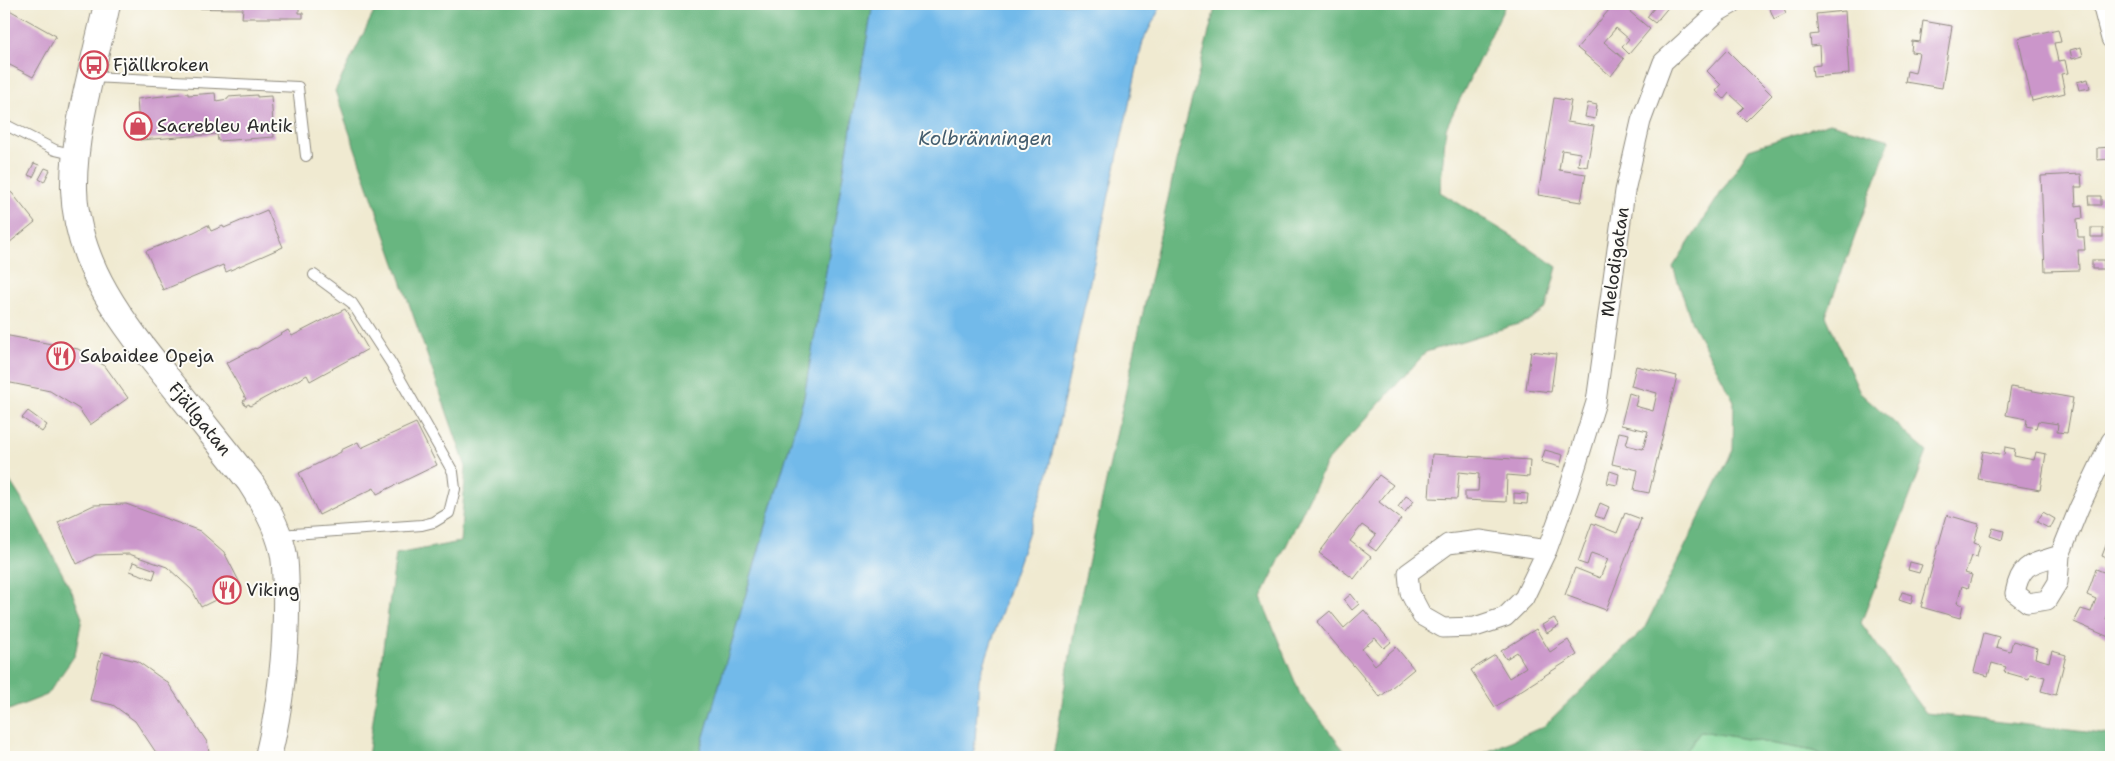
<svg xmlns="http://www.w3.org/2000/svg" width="2115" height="761" viewBox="0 0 2115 761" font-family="'Shantell Sans',sans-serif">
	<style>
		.green { fill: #81d598; stroke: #568062 }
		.forest { fill: #68b680; stroke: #4a7056 }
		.water { fill: #72baea; stroke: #4e728a }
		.building { fill: #cb96ca }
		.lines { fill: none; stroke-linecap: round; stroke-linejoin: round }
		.lane-casing { stroke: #8e8a7e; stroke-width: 12 }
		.street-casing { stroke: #8e8a7e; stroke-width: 21 }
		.secondary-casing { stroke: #8e8a7e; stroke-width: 28 }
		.lane { stroke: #fff; stroke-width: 10 }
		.street { stroke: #fff; stroke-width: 19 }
		.secondary { stroke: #fff; stroke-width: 26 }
		.labels { text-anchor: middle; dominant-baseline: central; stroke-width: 4; stroke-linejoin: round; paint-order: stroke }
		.poi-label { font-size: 18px; fill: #2b2b2b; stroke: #fdfcf7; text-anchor: start }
		.street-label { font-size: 18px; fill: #2b2b2b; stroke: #fdfcf7 }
		.water-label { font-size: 19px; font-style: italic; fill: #445d6e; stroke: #fdfcf7 }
	</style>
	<rect width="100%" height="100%" fill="#fdfcf7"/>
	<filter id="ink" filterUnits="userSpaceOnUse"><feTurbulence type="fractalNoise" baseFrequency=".02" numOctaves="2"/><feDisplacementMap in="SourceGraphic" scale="10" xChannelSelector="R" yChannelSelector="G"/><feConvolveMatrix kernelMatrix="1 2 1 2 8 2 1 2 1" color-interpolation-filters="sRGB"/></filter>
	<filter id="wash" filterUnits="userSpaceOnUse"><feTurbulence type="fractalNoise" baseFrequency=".0096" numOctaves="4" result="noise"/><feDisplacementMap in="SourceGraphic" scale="20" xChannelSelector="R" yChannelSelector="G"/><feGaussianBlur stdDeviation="1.12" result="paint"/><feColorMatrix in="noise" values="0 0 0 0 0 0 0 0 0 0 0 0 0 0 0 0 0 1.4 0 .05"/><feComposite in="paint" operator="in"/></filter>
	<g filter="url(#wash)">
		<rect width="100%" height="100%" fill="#f0ead1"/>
		<path class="green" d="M 1701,731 L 1814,751 L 1827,757 L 1681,757 Z"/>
		<g class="forest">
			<path d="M 378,4 L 873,4 L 804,397 L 698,757 L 368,757 L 396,554 L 460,542 L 466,467 L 335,91 Z"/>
			<path d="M 1216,4 L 1506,4 L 1446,128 L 1440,192 L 1515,238 L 1557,267 L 1546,308 L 1528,321 L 1426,352 L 1326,463 L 1261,598 L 1300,694 L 1349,757 L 1053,757 L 1077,614 L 1176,162 Z"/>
			<path d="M 1830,123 L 1890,140 L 1826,316 L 1859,391 L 1927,452 L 1861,623 L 1926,713 L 2111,735 L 2111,757 L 1827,757 L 1814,751 L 1701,731 L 1681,757 L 1476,757 L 1544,726 L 1644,629 L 1733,450 L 1734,401 L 1692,323 L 1673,267 L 1749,149 Z"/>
			<path d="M 4,472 L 31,514 L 72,592 L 82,618 L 75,655 L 47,695 L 4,712 Z"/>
		</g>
		<path class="water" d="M 873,4 L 1162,4 L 1143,41 L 1046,481 L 979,679 L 974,757 L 698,757 L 804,397 Z"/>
		<g id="blocks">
			<g class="building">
				<path d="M 166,4 L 299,4 L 299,13 L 303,13 L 303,18 L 242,18 L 243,9 L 166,8 Z"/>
				<path d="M 1614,4 L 1635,4 L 1629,11 L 1650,29 L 1629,54 L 1622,47 L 1629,39 L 1616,28 L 1604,42 L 1624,59 L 1611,76 L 1577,48 Z"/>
				<path d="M 1649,4 L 1671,4 L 1655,23 L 1647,17 L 1654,8 Z"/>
				<path d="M 1768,4 L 1782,4 L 1786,13 L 1774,19 Z"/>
				<path d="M 4,7 L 56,36 L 33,77 L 4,62 Z"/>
				<path d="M 1845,11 L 1849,74 L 1813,77 L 1812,66 L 1820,65 L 1819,45 L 1811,46 L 1810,35 L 1818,34 L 1816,14 Z"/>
				<path d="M 1923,21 L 1952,26 L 1942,88 L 1905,82 L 1907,71 L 1915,73 L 1919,53 L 1911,52 L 1912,41 L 1920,42 Z"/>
				<path d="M 2058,29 L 2061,42 L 2054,43 L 2058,61 L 2065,60 L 2068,73 L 2061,74 L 2065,93 L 2032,101 L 2018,38 Z"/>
				<path d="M 2081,47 L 2083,56 L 2072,59 L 2070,50 Z"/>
				<path d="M 1727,50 L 1772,95 L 1746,121 L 1738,113 L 1744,107 L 1729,93 L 1724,99 L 1716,91 L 1721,85 L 1707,71 Z"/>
				<path d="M 2088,79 L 2090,88 L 2079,90 L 2077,82 Z"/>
				<path d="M 188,93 L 188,95 L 215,93 L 216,101 L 228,99 L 228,97 L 257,95 L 257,97 L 271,96 L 274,137 L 218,141 L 217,134 L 140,140 L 137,99 Z"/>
				<path d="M 1554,98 L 1571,101 L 1567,122 L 1594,126 L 1587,167 L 1578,165 L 1580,153 L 1562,150 L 1559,170 L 1586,174 L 1581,202 L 1538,195 Z"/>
				<path d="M 1588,103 L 1597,105 L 1595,119 L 1585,117 Z"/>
				<path d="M 2111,147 L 2111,159 L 2097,160 L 2097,148 Z"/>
				<path d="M 34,163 L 39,165 L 33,177 L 28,175 Z"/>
				<path d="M 45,168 L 50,170 L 44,182 L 39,179 Z"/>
				<path d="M 2081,174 L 2082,187 L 2075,187 L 2076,206 L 2082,205 L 2083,218 L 2077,219 L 2078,237 L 2084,237 L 2085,250 L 2078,250 L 2079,270 L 2045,271 L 2041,176 Z"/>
				<path d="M 4,189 L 12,193 L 35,222 L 4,247 Z"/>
				<path d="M 2089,196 L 2101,196 L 2101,205 L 2090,205 Z"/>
				<path d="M 267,210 L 283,247 L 226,272 L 223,265 L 163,290 L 146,251 L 194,232 L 208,225 L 211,231 L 223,226 L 224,228 Z"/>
				<rect x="2091" y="228" width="12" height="9"/>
				<rect x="2092" y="260" width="12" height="9"/>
				<path d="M 345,309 L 368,349 L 310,381 L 307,375 L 250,406 L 249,404 L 245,406 L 243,401 L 246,399 L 226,363 L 255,348 L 256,349 L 288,330 L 292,336 Z"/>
				<path d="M 4,335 L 78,349 L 105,366 L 128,398 L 90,425 L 79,409 L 50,391 L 11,383 L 4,385 Z"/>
				<path d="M 1531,351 L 1556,354 L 1551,392 L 1526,389 Z"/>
				<path d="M 1636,366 L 1677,376 L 1649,493 L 1634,490 L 1638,470 L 1612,464 L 1619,432 L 1629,434 L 1626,445 L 1643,449 L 1648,431 L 1621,425 L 1629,393 L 1638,396 L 1635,406 L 1653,411 L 1657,393 L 1631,386 Z"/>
				<path d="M 2011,387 L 2073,398 L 2067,433 L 2057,432 L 2058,424 L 2038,421 L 2036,428 L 2026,426 L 2027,419 L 2006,415 Z"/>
				<path d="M 28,411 L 47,425 L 42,432 L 22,418 Z"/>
				<path d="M 416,423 L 437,465 L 377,494 L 374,488 L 319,515 L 299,473 L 341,452 L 341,450 L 358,442 L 361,448 Z"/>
				<path d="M 2005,447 L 2015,449 L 2014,456 L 2034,460 L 2036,452 L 2046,454 L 2040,490 L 1978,479 L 1983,451 L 2004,455 Z"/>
				<path d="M 1545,450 L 1563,455 L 1560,467 L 1541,462 Z"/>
				<path d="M 1432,454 L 1530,460 L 1529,477 L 1507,475 L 1506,502 L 1465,500 L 1465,491 L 1478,491 L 1479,474 L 1459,472 L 1457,499 L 1429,498 Z"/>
				<path d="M 1610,471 L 1619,474 L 1617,485 L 1607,483 Z"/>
				<path d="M 1379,475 L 1393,485 L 1379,502 L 1401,519 L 1376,551 L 1368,545 L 1376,535 L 1362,525 L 1350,541 L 1371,557 L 1354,579 L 1319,553 Z"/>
				<path d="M 1514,493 L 1528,494 L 1527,504 L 1514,503 Z"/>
				<path d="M 1406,496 L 1414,501 L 1405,512 L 1398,507 Z"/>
				<path d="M 1600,503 L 1609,507 L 1604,519 L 1595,516 Z"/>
				<path d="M 126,504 L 200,531 L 224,552 L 242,587 L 201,607 L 192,590 L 167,567 L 129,554 L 95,555 L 77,564 L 58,522 L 94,505 Z"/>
				<path d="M 2043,512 L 2055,519 L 2050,529 L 2037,522 Z"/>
				<path d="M 1625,513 L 1641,519 L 1606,610 L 1565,595 L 1575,568 L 1600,578 L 1608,559 L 1591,553 L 1587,565 L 1578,562 L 1592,523 L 1617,533 Z"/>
				<path d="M 1947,515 L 1979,524 L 1974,543 L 1980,545 L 1977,557 L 1971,556 L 1965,573 L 1972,575 L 1968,588 L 1962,586 L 1957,603 L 1963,605 L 1960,618 L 1921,607 Z"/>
				<path d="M 1993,528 L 2004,531 L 2002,540 L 1990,536 Z"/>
				<path d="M 2111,532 L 2111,560 L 2102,556 Z"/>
				<path d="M 2111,560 L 2111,606 L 2106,619 L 2111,622 L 2111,638 L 2074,622 L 2081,609 L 2091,612 L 2096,599 L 2087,595 L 2096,569 L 2106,573 Z"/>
				<path d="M 133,562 L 156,570 L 153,579 L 130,571 Z"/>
				<path d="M 1910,562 L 1922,565 L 1919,573 L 1908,570 Z"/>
				<path d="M 1902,592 L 1913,595 L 1911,604 L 1899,600 Z"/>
				<path d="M 1351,594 L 1359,604 L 1352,610 L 1344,600 Z"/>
				<path d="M 1364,610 L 1391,642 L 1384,648 L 1375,638 L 1362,649 L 1375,665 L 1396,647 L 1414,669 L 1380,697 L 1317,622 L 1330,611 L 1344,628 Z"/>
				<path d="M 1554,618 L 1559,626 L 1547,633 L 1542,625 Z"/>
				<path d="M 1536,629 L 1550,652 L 1568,640 L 1577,655 L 1495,707 L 1471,670 L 1495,655 L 1509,678 L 1526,667 L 1517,652 L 1506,659 L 1501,651 Z"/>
				<path d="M 1984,633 L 1999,637 L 1996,647 L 2010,651 L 2013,641 L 2037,648 L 2035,658 L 2049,662 L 2052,651 L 2066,655 L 2056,695 L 2041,691 L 2045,677 L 2030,674 L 2029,679 L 2004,672 L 2006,667 L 1992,663 L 1988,676 L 1974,672 Z"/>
				<path d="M 101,653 L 137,661 L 168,683 L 207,742 L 210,757 L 159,757 L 135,721 L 113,705 L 90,700 Z"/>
			</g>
		</g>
	</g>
	<g filter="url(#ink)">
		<use href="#blocks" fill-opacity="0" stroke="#8e8a7e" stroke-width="1"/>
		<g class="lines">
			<g class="lane-casing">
				<g id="lane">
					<path d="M 91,77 L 298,87 L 306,156"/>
					<path d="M 4,124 L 55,150 L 76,155"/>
					<path d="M 279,535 L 422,525 L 434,522 L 449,513 L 455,489 L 453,472 L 391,363 L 352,303 L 314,275"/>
				</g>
			</g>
			<g class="street-casing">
				<g id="street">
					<path d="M 2102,4 L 2111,39"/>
					<path d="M 1547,550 L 1480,540 L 1448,544 L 1408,573 L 1410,593 L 1422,616 L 1443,628 L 1475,627 L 1505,617 L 1524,598 L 1547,550 L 1569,489 L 1596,402 L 1625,191 L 1641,121 L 1663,62 L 1718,12 L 1732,4"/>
					<path d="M 2060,555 C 2034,564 2021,561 2015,593 L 2028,603 L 2047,600 L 2058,582 L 2060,555 L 2079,508 L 2111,441"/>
				</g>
			</g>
			<g class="secondary-casing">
				<path id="secondary" d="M 107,4 C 95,62 73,130 74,189 C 76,267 126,327 172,384 C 198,417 224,449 250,482 C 264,504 277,525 283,551 C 286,563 285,577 286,589 C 287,645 281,703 268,757"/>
			</g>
			<use href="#lane" class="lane"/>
			<use href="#street" class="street"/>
			<use href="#secondary" class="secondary"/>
		</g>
	</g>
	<defs>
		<g id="bus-ring" transform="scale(1.4375)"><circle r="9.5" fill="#fdfcf7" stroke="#d1495b" stroke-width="1.5"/><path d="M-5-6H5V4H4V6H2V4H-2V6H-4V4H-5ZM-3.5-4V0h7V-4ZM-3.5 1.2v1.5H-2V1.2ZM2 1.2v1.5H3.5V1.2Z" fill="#d1495b"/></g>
		<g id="shop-ring" transform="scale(1.4375)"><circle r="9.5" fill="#fdfcf7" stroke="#d1495b" stroke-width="1.5"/><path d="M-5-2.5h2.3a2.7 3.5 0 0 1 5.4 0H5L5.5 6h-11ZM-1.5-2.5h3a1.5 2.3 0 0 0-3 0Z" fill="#d1495b"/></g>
		<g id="restaurant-ring" transform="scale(1.4375)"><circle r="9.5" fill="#fdfcf7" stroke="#d1495b" stroke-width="1.5"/><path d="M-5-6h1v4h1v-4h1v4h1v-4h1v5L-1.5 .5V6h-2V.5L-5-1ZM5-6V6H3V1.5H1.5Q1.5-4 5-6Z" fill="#d1495b"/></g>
	</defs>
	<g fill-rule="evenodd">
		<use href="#bus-ring" x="94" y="65"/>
		<use href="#shop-ring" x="138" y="126"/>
		<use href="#restaurant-ring" x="61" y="356"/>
		<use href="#restaurant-ring" x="227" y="590"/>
	</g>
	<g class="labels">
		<g class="poi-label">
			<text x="113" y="65">Fjällkroken</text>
			<text x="157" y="126">Sacrebleu Antik</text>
			<text x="80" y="356">Sabaidee Opeja</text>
			<text x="246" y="590">Viking</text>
		</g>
		<g class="street-label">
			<text transform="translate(1615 262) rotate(-82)">Melodigatan</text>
			<text transform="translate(200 419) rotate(51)">Fjällgatan</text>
		</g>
		<g class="water-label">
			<text x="985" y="138">Kolbränningen</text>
		</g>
	</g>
	<rect width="2115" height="761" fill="none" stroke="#fdfcf7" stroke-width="20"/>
</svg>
